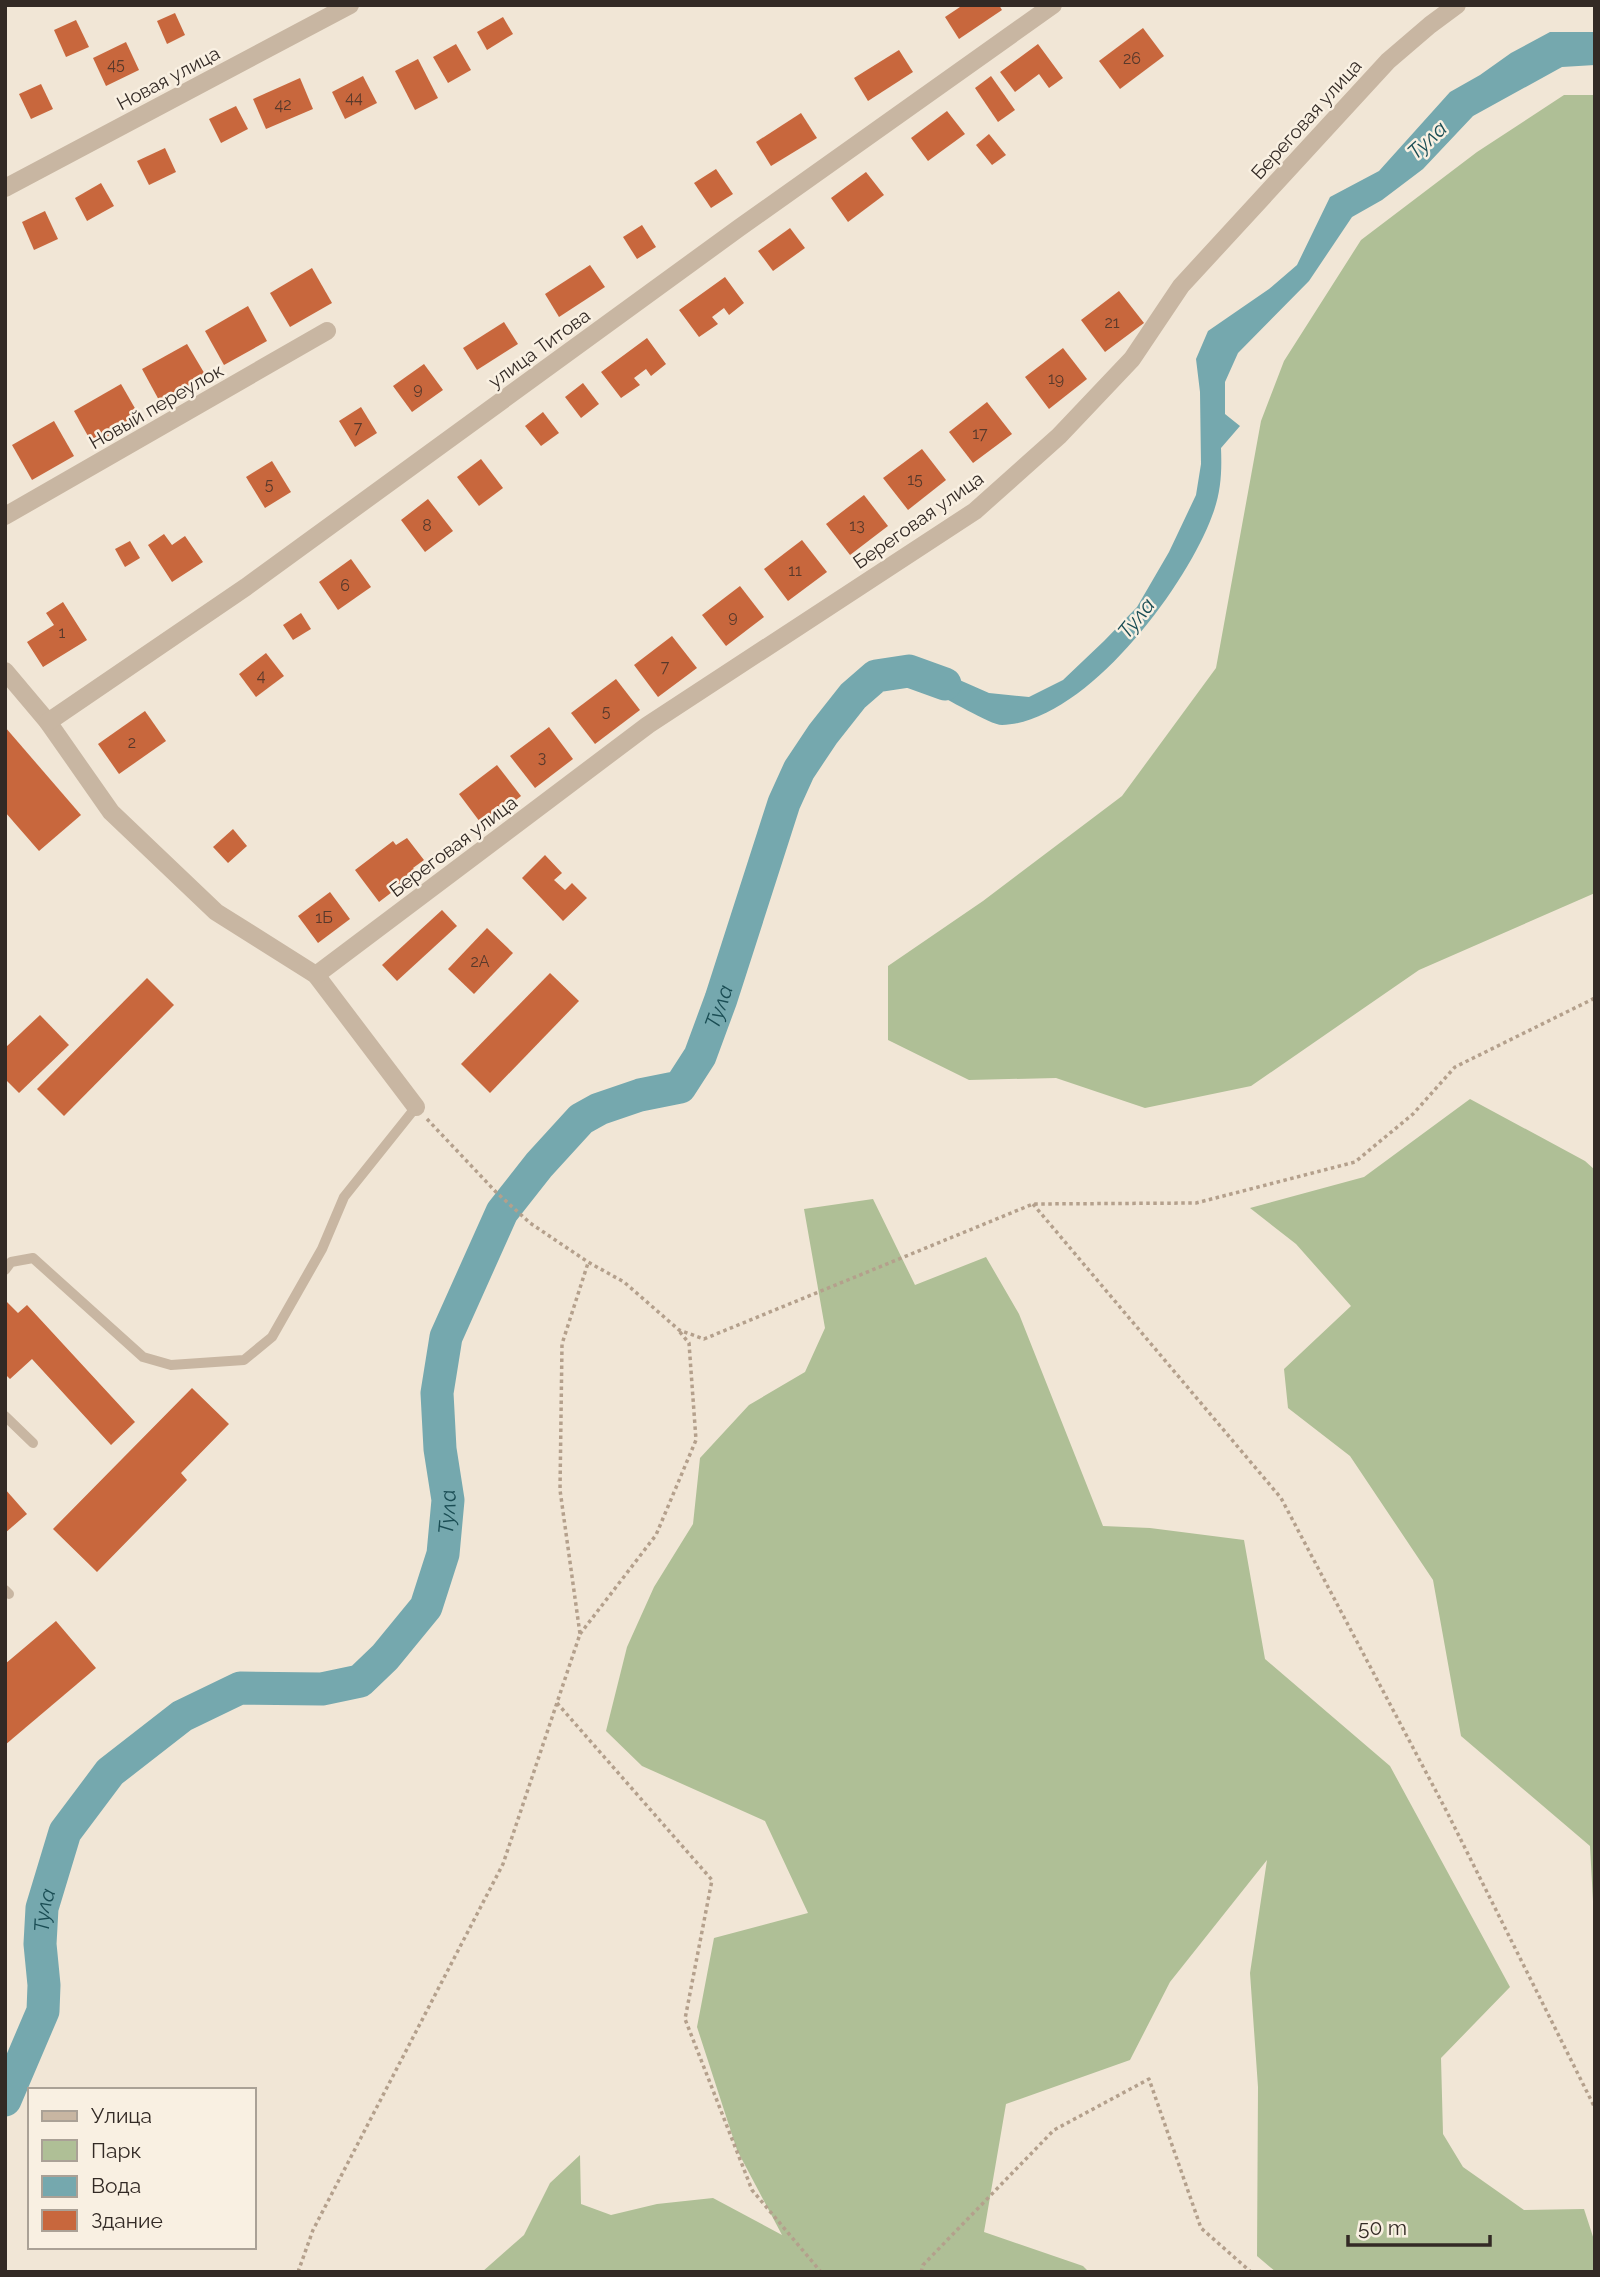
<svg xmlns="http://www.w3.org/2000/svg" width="1600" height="2277" viewBox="0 0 1600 2277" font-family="Raleway,sans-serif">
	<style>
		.green { fill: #afbf96 }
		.water { fill: #75a8ae }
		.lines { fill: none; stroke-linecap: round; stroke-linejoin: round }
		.river { stroke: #75a8ae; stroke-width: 33 }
		.building { fill: #c8673d }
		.path { stroke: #b4a08c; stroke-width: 3.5; stroke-dasharray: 3.5 3.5; stroke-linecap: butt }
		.service { stroke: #c8b6a2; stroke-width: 10 }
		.minor { stroke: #c8b6a2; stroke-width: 18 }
		.labels { text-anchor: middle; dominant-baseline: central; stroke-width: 5; stroke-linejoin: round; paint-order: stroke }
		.number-label { font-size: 16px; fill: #58392b }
		.street-label { font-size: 19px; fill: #332a25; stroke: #f9f0e2 }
		.water-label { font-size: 21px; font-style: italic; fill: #1a4d54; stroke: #f9f0e2 }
	</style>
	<rect width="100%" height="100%" fill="#f1e6d6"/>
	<g class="green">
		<path d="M 1564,95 L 1595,95 L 1595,893 L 1419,970 L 1251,1086 L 1145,1108 L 1056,1078 L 969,1080 L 888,1040 L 888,966 L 983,901 L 1122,796 L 1216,668 L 1261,421 L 1284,361 L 1361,240 L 1477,152 Z"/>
		<path d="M 1470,1099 L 1585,1161 L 1595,1170 L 1595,1938 L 1590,1846 L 1461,1736 L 1433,1580 L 1350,1456 L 1288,1408 L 1284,1369 L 1351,1306 L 1296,1244 L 1250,1208 L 1364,1177 Z"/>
		<path d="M 873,1199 L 915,1285 L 986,1257 L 1019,1314 L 1103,1526 L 1150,1528 L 1244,1540 L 1265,1659 L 1390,1766 L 1510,1987 L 1441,2058 L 1443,2134 L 1463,2167 L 1524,2210 L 1584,2209 L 1595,2243 L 1595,2272 L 1276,2272 L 1257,2256 L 1258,2087 L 1250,1973 L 1267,1860 L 1170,1982 L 1130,2060 L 1006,2104 L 984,2232 L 1083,2266 L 1089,2272 L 482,2272 L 524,2235 L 550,2183 L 580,2155 L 581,2204 L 611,2215 L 657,2204 L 713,2198 L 782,2235 L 737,2150 L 697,2027 L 714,1938 L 808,1913 L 765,1821 L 642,1766 L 606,1731 L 627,1647 L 654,1587 L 693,1524 L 700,1458 L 749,1405 L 805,1372 L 825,1328 L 804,1209 Z"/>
	</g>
	<path class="water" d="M 1550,32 L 1595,32 L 1595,65 L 1562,67 L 1473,116 L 1423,169 L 1382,200 L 1352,217 L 1309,281 L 1238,353 L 1225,382 L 1225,414 L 1240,426 L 1221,448 C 1222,472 1221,493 1212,516 C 1186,587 1085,723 1002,725 C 990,725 945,697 930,691 C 922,687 914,685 905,682 L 902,662 L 914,660 L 989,693 L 1029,697 L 1063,680 L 1104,641 L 1137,607 L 1169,552 L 1196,495 L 1201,464 L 1200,392 L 1196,359 L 1208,331 L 1269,289 L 1297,265 L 1330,197 L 1379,171 L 1450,92 L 1480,75 L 1511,53 Z"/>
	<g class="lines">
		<path class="river" id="s1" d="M 5,2100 L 43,2011 L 44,1985 L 40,1944 L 42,1908 L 65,1832 L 110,1772 L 182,1716 L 240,1688 L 322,1689 L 360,1681 L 385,1657 L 426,1607 L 443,1554 L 448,1500 L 440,1449 L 437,1393 L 446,1337 L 502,1212 L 539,1165 L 581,1119 L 599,1109 L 640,1095 L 680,1087 L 700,1056 L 721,999 L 784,803 L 799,770 L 823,734 L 853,696 L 876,676 L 909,671 L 945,684"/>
	</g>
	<g class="building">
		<path d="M 963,5 L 999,5 L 1002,10 L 959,39 L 945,17 Z"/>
		<path d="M 175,13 L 185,35 L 167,44 L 157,21 Z"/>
		<path d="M 503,17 L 513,34 L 487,50 L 477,32 Z"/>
		<path d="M 76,20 L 89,47 L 66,57 L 54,30 Z"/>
		<path d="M 1143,28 L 1164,56 L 1120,89 L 1099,61 Z"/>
		<path d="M 126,42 L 139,70 L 106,86 L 93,58 Z"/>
		<path d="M 456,44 L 471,70 L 448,83 L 433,57 Z"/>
		<path d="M 1038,44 L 1063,78 L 1049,88 L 1039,74 L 1015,92 L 1000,72 Z"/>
		<path d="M 899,50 L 913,72 L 868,101 L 854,78 Z"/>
		<path d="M 418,59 L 438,98 L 415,110 L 395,71 Z"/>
		<path d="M 363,76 L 377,103 L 345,119 L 332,92 Z"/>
		<path d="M 991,76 L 1015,110 L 998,122 L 975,88 Z"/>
		<path d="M 300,78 L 313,109 L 266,129 L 253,99 Z"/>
		<path d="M 41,84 L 53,109 L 31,119 L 19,94 Z"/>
		<path d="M 236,106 L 248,129 L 221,143 L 209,119 Z"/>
		<path d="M 947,111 L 965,134 L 928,161 L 911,138 Z"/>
		<path d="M 801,113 L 817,138 L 771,166 L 756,142 Z"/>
		<path d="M 989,134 L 1006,155 L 992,165 L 976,145 Z"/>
		<path d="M 165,148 L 176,172 L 149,185 L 137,161 Z"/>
		<path d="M 716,169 L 733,194 L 711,208 L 694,183 Z"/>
		<path d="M 866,172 L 884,195 L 848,222 L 831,198 Z"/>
		<path d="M 101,183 L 114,206 L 87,221 L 75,198 Z"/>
		<path d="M 45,211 L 58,239 L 34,250 L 22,222 Z"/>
		<path d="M 642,225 L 656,247 L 637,259 L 623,237 Z"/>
		<path d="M 790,228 L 805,248 L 773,271 L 758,251 Z"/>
		<path d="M 590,265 L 605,287 L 559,317 L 545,294 Z"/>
		<path d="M 312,268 L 332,303 L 290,327 L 270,293 Z"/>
		<path d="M 725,277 L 744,303 L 729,315 L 724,308 L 712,317 L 718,324 L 699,337 L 679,310 Z"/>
		<path d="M 1119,291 L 1144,323 L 1105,352 L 1081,320 Z"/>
		<path d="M 248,306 L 267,341 L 224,365 L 205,331 Z"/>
		<path d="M 504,322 L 518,344 L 477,370 L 463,348 Z"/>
		<path d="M 647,338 L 666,364 L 651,376 L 646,369 L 634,378 L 640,385 L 621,398 L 601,372 Z"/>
		<path d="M 187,344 L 206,376 L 160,402 L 142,369 Z"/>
		<path d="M 1063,348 L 1087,379 L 1049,409 L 1025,377 Z"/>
		<path d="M 424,364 L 443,390 L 412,412 L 393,386 Z"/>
		<path d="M 583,383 L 599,404 L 581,418 L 565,397 Z"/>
		<path d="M 121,384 L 140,417 L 93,445 L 74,411 Z"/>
		<path d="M 987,402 L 1012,434 L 973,463 L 949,432 Z"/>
		<path d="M 361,407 L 377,433 L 355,447 L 339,421 Z"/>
		<path d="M 543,412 L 559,433 L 541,446 L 525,426 Z"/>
		<path d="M 54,421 L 74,456 L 32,480 L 12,445 Z"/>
		<path d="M 922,449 L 946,480 L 908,510 L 883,478 Z"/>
		<path d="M 481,459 L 503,488 L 479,506 L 457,477 Z"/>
		<path d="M 272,461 L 291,492 L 265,508 L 246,477 Z"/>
		<path d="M 864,495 L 888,526 L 850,555 L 826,524 Z"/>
		<path d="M 428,499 L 453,531 L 425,552 L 401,520 Z"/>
		<path d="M 164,534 L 172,545 L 185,536 L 203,562 L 172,582 L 148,545 Z"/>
		<path d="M 802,540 L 827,572 L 788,601 L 764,569 Z"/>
		<path d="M 130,541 L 140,558 L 125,567 L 115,549 Z"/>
		<path d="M 351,559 L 371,587 L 338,610 L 319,582 Z"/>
		<path d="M 740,586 L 764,617 L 726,646 L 702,615 Z"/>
		<path d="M 63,602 L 87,640 L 43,667 L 27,642 L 54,625 L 46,613 Z"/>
		<path d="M 301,613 L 311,629 L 293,640 L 283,625 Z"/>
		<path d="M 672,636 L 697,668 L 658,697 L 634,665 Z"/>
		<path d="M 266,653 L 284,676 L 256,697 L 239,674 Z"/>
		<path d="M 616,679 L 640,710 L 595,744 L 571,713 Z"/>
		<path d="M 145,711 L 166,741 L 119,774 L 98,744 Z"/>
		<path d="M 5,727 L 81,815 L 39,851 L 5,812 Z"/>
		<path d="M 549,727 L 573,759 L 535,788 L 510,756 Z"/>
		<path d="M 497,765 L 521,796 L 483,826 L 459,794 Z"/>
		<path d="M 233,829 L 247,846 L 228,863 L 213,847 Z"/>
		<path d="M 407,838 L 424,860 L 413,868 L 417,873 L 379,902 L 355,870 L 393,841 L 396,845 Z"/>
		<path d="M 545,855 L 562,873 L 554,880 L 565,890 L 572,883 L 587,898 L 563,921 L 522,878 Z"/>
		<path d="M 330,892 L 350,919 L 318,943 L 298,916 Z"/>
		<path d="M 442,910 L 457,926 L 397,981 L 382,965 Z"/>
		<path d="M 487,928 L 513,953 L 474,994 L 448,969 Z"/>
		<path d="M 550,973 L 579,1001 L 490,1093 L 461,1064 Z"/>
		<path d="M 147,978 L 174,1005 L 64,1116 L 37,1089 Z"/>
		<path d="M 40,1015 L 69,1045 L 19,1093 L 5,1079 L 5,1048 Z"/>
		<path d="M 5,1300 L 18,1313 L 27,1305 L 135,1422 L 111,1445 L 32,1359 L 10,1379 L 5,1374 Z"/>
		<path d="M 192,1388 L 229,1424 L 181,1473 L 187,1480 L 97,1572 L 53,1529 Z"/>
		<path d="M 5,1489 L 27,1514 L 5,1533 Z"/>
		<path d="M 56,1621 L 96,1668 L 5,1745 L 5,1664 Z"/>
	</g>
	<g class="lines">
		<g class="path">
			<path d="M 427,1119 L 496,1192 L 530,1223 L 588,1262 L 624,1282 L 679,1330 L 704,1339 L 1033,1204 L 1196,1203 L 1355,1162 L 1413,1114 L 1455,1067 L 1595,998"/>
			<path d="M 1033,1204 L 1281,1498 L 1447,1812 L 1595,2108"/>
			<path d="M 580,1634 L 656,1535 L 696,1440 L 689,1343 L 679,1331"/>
			<path d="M 557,1703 L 712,1880 L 685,2019 L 752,2190 L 821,2272"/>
			<path d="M 298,2272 L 313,2230 L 503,1864 L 580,1634 L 560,1490 L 562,1344 L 588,1263"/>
			<path d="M 921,2272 L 923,2265 L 1054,2130 L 1149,2079 L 1201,2228 L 1251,2272"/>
		</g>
		<g class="service">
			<path d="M 5,1270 L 11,1262 L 33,1258 L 143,1357 L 171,1365 L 244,1360 L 272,1337 L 322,1249 L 344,1197 L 416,1107"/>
			<path d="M 5,1416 L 33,1443"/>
			<path d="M 5,1590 L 9,1594"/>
		</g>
		<g class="minor">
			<path d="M 5,188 L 350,5"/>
			<path d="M 5,516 L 327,331"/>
			<path d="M 5,671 L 48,722 L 111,812 L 216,912 L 316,975 L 416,1107"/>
			<path d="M 48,722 L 246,587 L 739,228 L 1053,5"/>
			<path d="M 316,975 L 648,725 L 975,511 L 1059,436 L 1132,359 L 1181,286 L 1388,61 L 1430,25 L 1457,5"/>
		</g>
	</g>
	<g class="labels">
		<g class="number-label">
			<text x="1132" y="58">26</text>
			<text x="116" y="64">45</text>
			<text x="354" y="97">44</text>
			<text x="283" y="104">42</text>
			<text x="1112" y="322">21</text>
			<text x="1056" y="378">19</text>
			<text x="418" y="388">9</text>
			<text x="358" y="427">7</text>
			<text x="980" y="433">17</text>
			<text x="915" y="479">15</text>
			<text x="269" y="484">5</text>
			<text x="427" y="525">8</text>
			<text x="857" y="525">13</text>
			<text x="795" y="570">11</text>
			<text x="345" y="585">6</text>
			<text x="733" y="616">9</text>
			<text x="62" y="632">1</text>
			<text x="665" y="666">7</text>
			<text x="261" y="675">4</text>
			<text x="606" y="711">5</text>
			<text x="132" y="742">2</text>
			<text x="542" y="757">3</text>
			<text x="324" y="917">1Б</text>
			<text x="480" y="961">2А</text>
		</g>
		<g class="street-label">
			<text transform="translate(168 78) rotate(-28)">Новая улица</text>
			<text transform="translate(1306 119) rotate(-48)">Береговая улица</text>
			<text transform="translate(539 348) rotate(-36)">улица Титова</text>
			<text transform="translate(156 406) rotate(-30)">Новый переулок</text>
			<text transform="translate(918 520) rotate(-35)">Береговая улица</text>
			<text transform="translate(453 846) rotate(-37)">Береговая улица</text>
		</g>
		<g class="water-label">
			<text transform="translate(1427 140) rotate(-43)">Тула</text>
			<text transform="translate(1136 618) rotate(-51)">Тула</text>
			<text stroke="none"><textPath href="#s1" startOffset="1458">Тула</textPath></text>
			<text stroke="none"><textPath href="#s1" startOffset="828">Тула</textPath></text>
			<text stroke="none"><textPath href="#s1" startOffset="198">Тула</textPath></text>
		</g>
	</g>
	<rect width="1600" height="2277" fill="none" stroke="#332a25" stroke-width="14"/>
	<rect x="28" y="2088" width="228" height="161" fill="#f9f0e2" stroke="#aaa196" stroke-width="2"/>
	<rect x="42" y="2111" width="35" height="10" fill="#c8b6a2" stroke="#aaa196" stroke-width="2"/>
	<text x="91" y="2123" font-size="21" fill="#332a25">Улица</text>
	<rect x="42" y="2140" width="35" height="21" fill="#afbf96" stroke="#aaa196" stroke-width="2"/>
	<text x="91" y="2158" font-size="21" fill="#332a25">Парк</text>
	<rect x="42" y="2176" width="35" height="21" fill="#75a8ae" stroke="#aaa196" stroke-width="2"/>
	<text x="91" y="2193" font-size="21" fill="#332a25">Вода</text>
	<rect x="42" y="2210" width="35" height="21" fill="#c8673d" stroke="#aaa196" stroke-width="2"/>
	<text x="91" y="2228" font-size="21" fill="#332a25">Здание</text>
	<path d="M1348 2235v10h142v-10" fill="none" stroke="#332a25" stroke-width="3.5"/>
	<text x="1358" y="2235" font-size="21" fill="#332a25" stroke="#f9f0e2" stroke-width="5" paint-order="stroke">50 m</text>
</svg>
